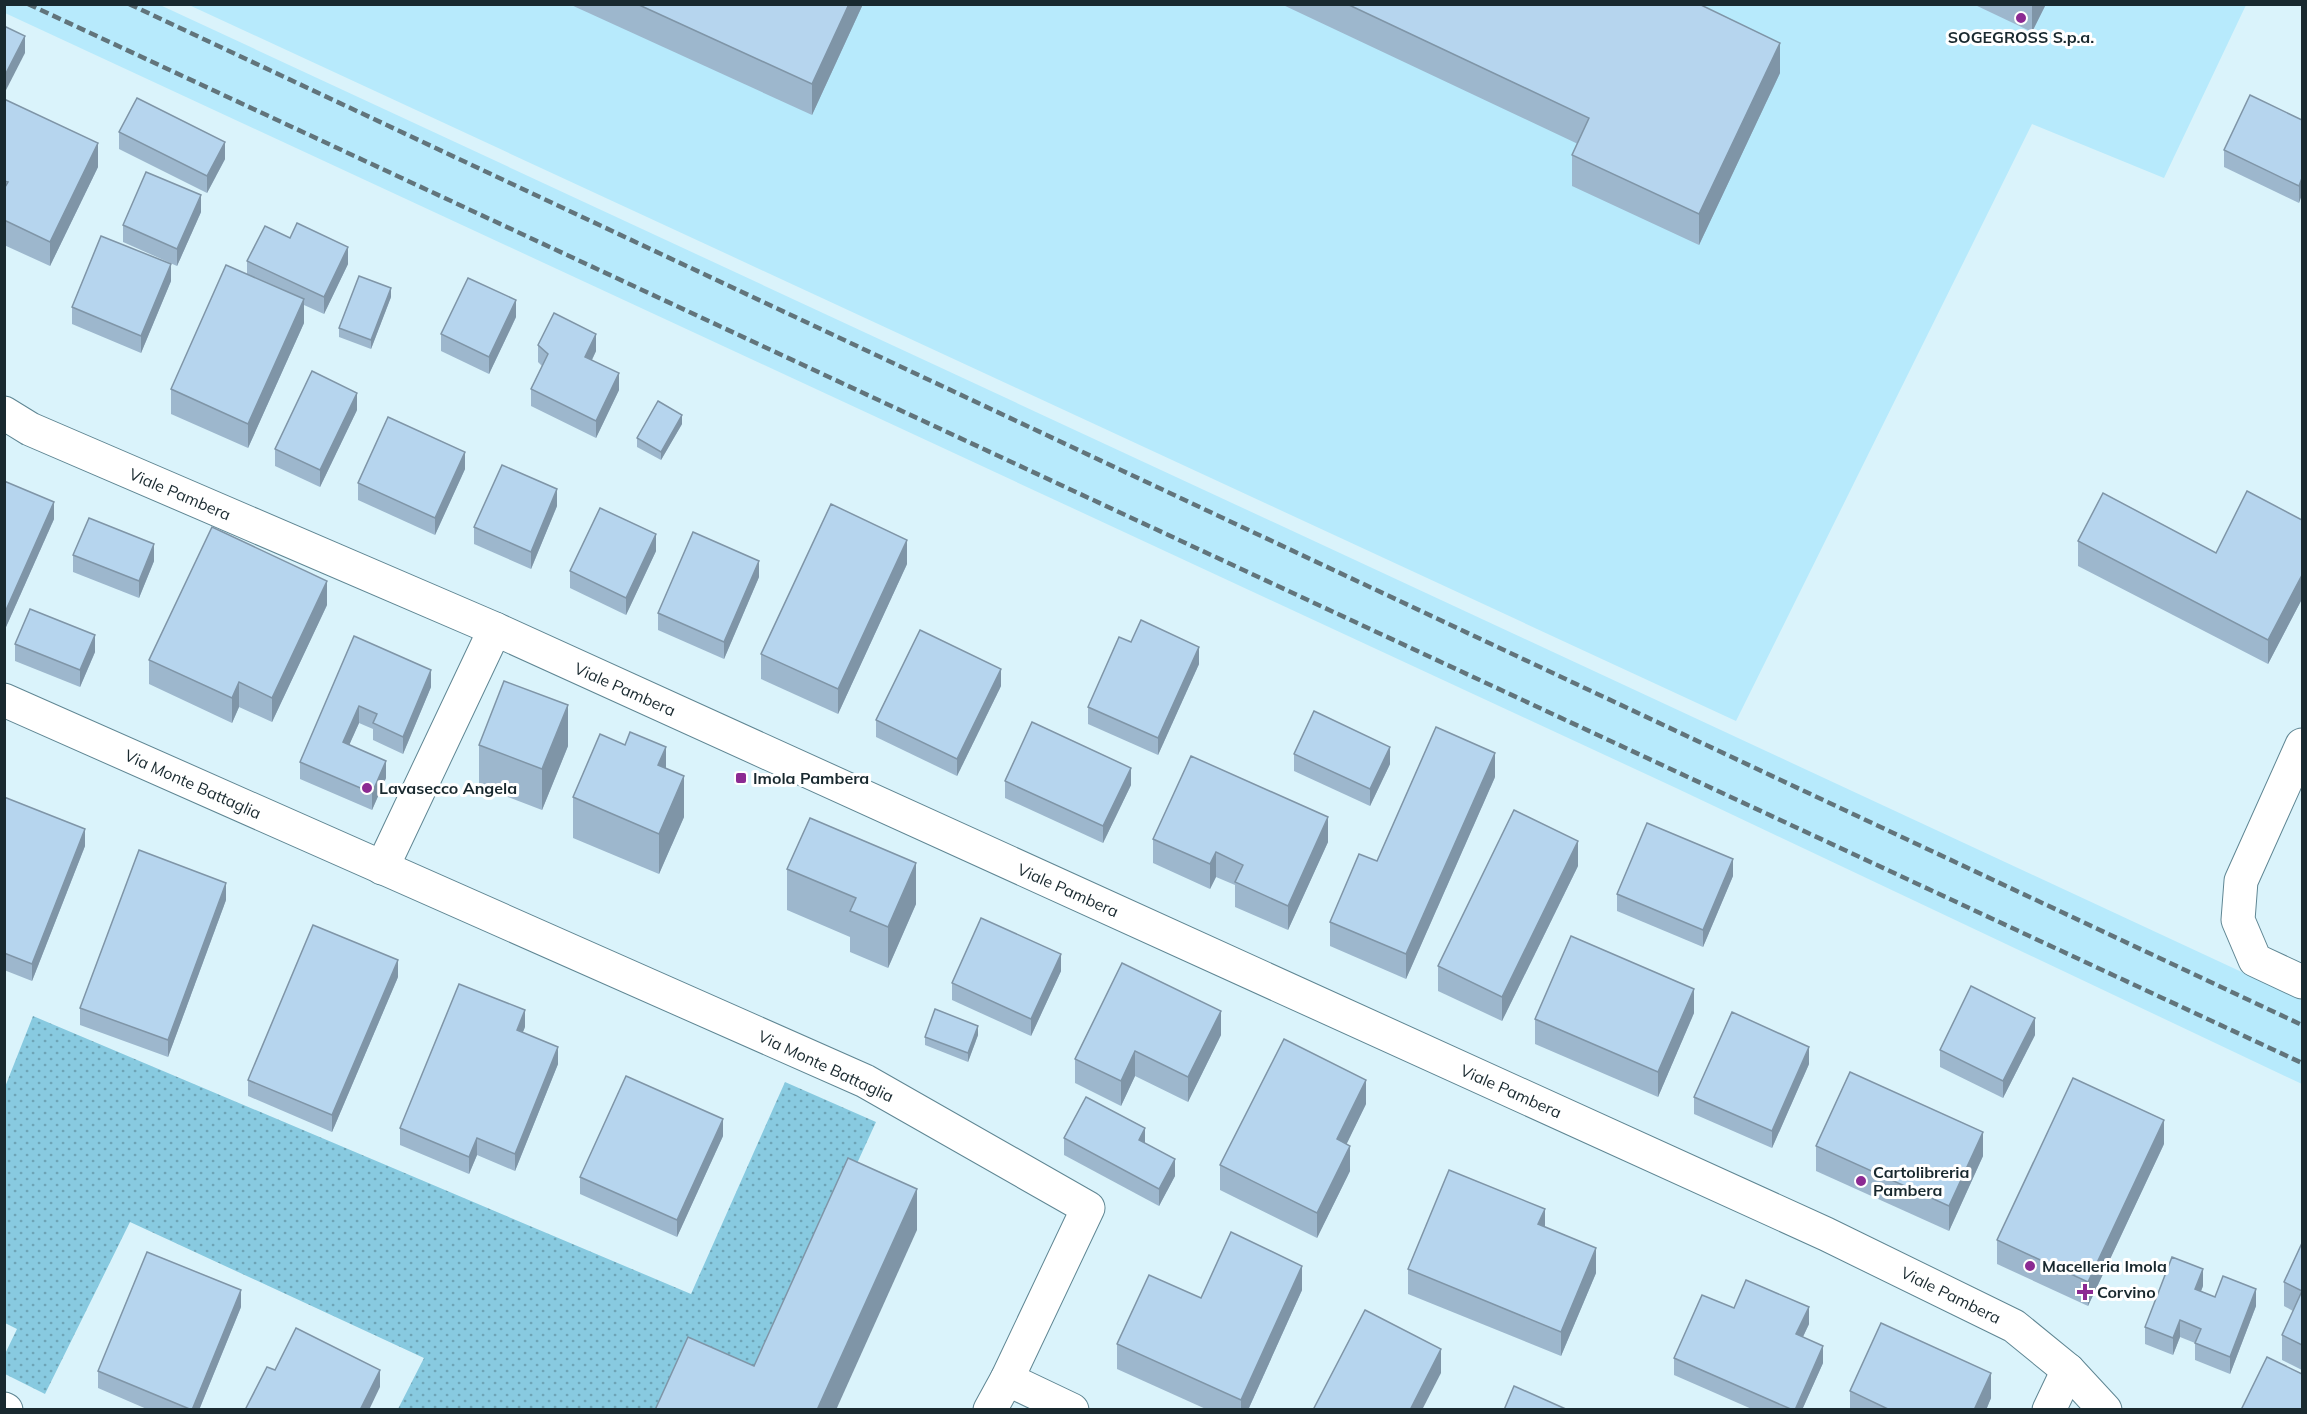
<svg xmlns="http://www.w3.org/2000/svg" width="2307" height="1414" viewBox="0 0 2307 1414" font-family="Mulish,sans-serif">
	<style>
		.built { fill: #b7eafc }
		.park { fill: url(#park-dots) }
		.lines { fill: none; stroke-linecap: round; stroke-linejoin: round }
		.minor-casing { stroke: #5f8693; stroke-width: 35 }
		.minor { stroke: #fff; stroke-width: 33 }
		.rail { stroke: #61747b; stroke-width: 4.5; stroke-dasharray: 9 4.5; stroke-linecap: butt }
		.wall { fill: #9db7cd }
		.shaded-wall { fill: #7f95a7 }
		.building { fill: #b6d5ee; stroke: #7f95a7; stroke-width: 1.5 }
		.poi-dot { fill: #8c2a92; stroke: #fff; stroke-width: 2 }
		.labels { text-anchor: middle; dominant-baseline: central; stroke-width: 6; stroke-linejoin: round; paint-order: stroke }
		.poi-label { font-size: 16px; font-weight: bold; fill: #19292f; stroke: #fff; text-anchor: start }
		.street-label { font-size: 16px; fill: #19292f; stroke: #fff }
	</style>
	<defs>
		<pattern id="park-dots" width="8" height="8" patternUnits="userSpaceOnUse" patternTransform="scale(1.5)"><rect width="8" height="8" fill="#88cae0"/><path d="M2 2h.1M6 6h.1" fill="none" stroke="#6ea4b6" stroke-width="1.8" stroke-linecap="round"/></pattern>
	</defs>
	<rect width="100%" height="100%" fill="#daf3fb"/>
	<g class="built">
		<path d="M 5,5 L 160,5 L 2302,1000 L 2302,1084 L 1676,788 L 5,13 Z"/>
		<path d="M 189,5 L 2246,5 L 2164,178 L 2032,124 L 1736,721 Z"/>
	</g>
	<path class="park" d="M 33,1016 L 691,1294 L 785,1082 L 876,1122 L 752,1392 L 662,1409 L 398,1409 L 424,1358 L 130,1222 L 45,1394 L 5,1374 L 4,1356 L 17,1329 L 5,1323 L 5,1087 Z"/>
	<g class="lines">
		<g class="minor-casing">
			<g id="minor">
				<path d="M 4,413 L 30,429 L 495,629 L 1826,1234 L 2014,1326 L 2068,1370 L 2105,1410"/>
				<path d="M 4,700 L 865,1081 L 1088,1208 L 1007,1379 L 990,1410"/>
				<path d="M 2302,745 L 2241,881 L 2238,920 L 2255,960 L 2302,982"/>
				<path d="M 382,868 L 495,629"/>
				<path d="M 1007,1379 L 1072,1410"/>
				<path d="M 4,1409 L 6,1410"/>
				<path d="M 2049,1410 L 2068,1370"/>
			</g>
		</g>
		<use href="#minor" class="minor"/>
		<g class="rail">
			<path d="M 28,4 L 2302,1063"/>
			<path d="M 129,4 L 2302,1025"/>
		</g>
	</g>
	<g class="wall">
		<path d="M 569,4 L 863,4 L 812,115 Z"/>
		<path d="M 1281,4 L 1699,4 L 1780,73 L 1699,245 L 1572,186 L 1572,155 L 1578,144 Z"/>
		<path d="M 1973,4 L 2046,4 L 2032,32 Z"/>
		<path d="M 4,99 L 98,167 L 50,266 L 4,245 Z"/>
		<path d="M 2302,120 L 2299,203 L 2224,167 L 2224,150 Z"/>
		<path d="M 119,132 L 225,159 L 207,193 L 119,149 Z"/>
		<path d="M 201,212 L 177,266 L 123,242 L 123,225 Z"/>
		<path d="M 290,238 L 348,264 L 324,314 L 304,305 L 304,323 L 248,448 L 171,414 L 171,389 L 247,274 L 247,261 Z"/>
		<path d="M 171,281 L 141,353 L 72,324 L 72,307 Z"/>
		<path d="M 391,297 L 371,349 L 339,337 L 339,328 Z"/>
		<path d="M 516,317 L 489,374 L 441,351 L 441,334 Z"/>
		<path d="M 538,345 L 596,351 L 592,360 L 619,390 L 596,438 L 531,406 L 531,389 L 542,366 L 538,362 Z"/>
		<path d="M 357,410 L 320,487 L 275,466 L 275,449 Z"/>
		<path d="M 682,424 L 661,460 L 637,447 L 637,438 Z"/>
		<path d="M 465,469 L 435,535 L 358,500 L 358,483 Z"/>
		<path d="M 4,481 L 54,519 L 6,627 L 4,627 Z"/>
		<path d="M 557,506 L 531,569 L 474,544 L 474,527 Z"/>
		<path d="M 2302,520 L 2302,599 L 2268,664 L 2078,566 L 2078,541 L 2216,553 Z"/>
		<path d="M 656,551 L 626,615 L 570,588 L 570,571 Z"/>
		<path d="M 73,555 L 154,561 L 139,598 L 73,572 Z"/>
		<path d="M 907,564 L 838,714 L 761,679 L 761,654 Z"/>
		<path d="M 759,577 L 724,659 L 658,630 L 658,613 Z"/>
		<path d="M 327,605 L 272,722 L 239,707 L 232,723 L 149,684 L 149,660 Z"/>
		<path d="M 354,636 L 431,687 L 403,754 L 373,740 L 373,729 L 359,723 L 349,745 L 386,778 L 372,810 L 300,779 L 300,762 Z"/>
		<path d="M 1131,642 L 1199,664 L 1158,755 L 1088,724 L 1088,707 Z"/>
		<path d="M 15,644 L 95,652 L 80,687 L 15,661 Z"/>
		<path d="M 1001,686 L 957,776 L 876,737 L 876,720 Z"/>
		<path d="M 479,745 L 568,746 L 542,810 L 479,786 Z"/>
		<path d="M 1294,754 L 1390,764 L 1370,806 L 1294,771 Z"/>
		<path d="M 666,769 L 684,817 L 659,874 L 573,838 L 573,797 Z"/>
		<path d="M 1495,777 L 1406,979 L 1330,946 L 1330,922 L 1377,861 Z"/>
		<path d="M 1005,781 L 1131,785 L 1103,843 L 1005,798 Z"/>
		<path d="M 4,797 L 85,846 L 32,981 L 4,970 Z"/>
		<path d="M 1153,839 L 1328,842 L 1288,930 L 1235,907 L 1235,885 L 1216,877 L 1210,889 L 1153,863 Z"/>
		<path d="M 1578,866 L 1502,1021 L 1438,991 L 1438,966 Z"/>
		<path d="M 787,869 L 916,904 L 888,968 L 850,952 L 850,937 L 787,910 Z"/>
		<path d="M 1733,876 L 1703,947 L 1617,911 L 1617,894 Z"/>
		<path d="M 226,900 L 168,1057 L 80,1025 L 80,1008 Z"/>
		<path d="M 1061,971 L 1031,1036 L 952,1000 L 952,983 Z"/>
		<path d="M 398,977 L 332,1132 L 248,1096 L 248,1080 Z"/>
		<path d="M 1694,1013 L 1658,1097 L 1535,1044 L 1535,1019 Z"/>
		<path d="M 525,1027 L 522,1033 L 558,1064 L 515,1171 L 477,1155 L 469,1174 L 400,1145 L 400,1128 Z"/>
		<path d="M 978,1035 L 968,1062 L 925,1045 L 925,1037 Z"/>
		<path d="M 1221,1035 L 1188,1102 L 1135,1076 L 1121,1106 L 1075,1083 L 1075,1059 Z"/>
		<path d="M 2035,1035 L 2003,1098 L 1940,1067 L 1940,1050 Z"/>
		<path d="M 1809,1064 L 1772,1148 L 1694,1114 L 1694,1097 Z"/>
		<path d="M 1366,1104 L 1346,1144 L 1350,1171 L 1317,1238 L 1220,1190 L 1220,1165 Z"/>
		<path d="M 723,1136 L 677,1237 L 580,1194 L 580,1177 Z"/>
		<path d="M 1064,1138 L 1145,1143 L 1175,1176 L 1159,1206 L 1064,1155 Z"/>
		<path d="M 2164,1144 L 2088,1306 L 1997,1264 L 1997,1240 Z"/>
		<path d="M 1816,1146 L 1983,1156 L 1949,1231 L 1816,1171 Z"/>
		<path d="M 1545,1227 L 1596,1273 L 1561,1356 L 1408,1294 L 1408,1269 Z"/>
		<path d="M 2302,1243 L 2302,1370 L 2282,1360 L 2282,1335 L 2293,1311 L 2284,1306 L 2284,1282 Z"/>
		<path d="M 2203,1286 L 2201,1291 L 2215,1297 L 2256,1306 L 2230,1374 L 2195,1360 L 2195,1343 L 2180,1337 L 2173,1355 L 2145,1344 L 2145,1327 Z"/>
		<path d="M 1302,1290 L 1248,1410 L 1208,1410 L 1117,1369 L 1117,1344 L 1201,1298 Z"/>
		<path d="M 241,1307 L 199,1410 L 149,1410 L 98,1388 L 98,1371 Z"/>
		<path d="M 1734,1308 L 1809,1324 L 1803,1337 L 1823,1363 L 1802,1410 L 1754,1410 L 1674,1375 L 1674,1358 Z"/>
		<path d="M 1850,1391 L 1991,1398 L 1986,1410 L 1850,1410 Z"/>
	</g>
	<g class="shaded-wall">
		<path d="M 849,4 L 863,4 L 812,115 L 812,84 Z"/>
		<path d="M 2032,4 L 2046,4 L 2032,32 Z"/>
		<path d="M 25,36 L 25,53 L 4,94 L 4,77 Z"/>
		<path d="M 1780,43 L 1780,73 L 1699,245 L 1699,214 Z"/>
		<path d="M 225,142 L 225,159 L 207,193 L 207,176 Z"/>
		<path d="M 98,143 L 98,167 L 50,266 L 50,242 Z"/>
		<path d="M 2302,178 L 2302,195 L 2299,203 L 2299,186 Z"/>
		<path d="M 201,195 L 201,212 L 177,266 L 177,249 Z"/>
		<path d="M 348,247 L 348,264 L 324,314 L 324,297 Z"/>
		<path d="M 171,264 L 171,281 L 141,353 L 141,336 Z"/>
		<path d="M 391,288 L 391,297 L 371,349 L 371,340 Z"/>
		<path d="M 304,299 L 304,323 L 248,448 L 248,424 Z"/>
		<path d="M 516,300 L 516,317 L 489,374 L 489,357 Z"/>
		<path d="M 596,334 L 596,351 L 585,374 L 585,357 Z"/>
		<path d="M 619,373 L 619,390 L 596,438 L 596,421 Z"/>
		<path d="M 357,393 L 357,410 L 320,487 L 320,470 Z"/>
		<path d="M 682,415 L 682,424 L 661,460 L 661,452 Z"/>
		<path d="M 465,452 L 465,469 L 435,535 L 435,518 Z"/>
		<path d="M 557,489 L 557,506 L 531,569 L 531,552 Z"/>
		<path d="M 54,502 L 54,519 L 6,627 L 6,610 Z"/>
		<path d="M 656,534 L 656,551 L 626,615 L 626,598 Z"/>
		<path d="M 907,540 L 907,564 L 838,714 L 838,689 Z"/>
		<path d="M 154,544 L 154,561 L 139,598 L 139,581 Z"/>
		<path d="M 759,561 L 759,577 L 724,659 L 724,642 Z"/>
		<path d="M 2302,575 L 2302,599 L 2268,664 L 2268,640 Z"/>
		<path d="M 327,581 L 327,605 L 272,722 L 272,698 Z"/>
		<path d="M 95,635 L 95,652 L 80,687 L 80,670 Z"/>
		<path d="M 1199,647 L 1199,664 L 1158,755 L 1158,738 Z"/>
		<path d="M 1001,669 L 1001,686 L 957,776 L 957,759 Z"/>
		<path d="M 431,670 L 431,687 L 403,754 L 403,737 Z"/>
		<path d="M 239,682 L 239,707 L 232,723 L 232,698 Z"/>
		<path d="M 568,705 L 568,746 L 542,810 L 542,769 Z"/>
		<path d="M 359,706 L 359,723 L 343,759 L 343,742 Z"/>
		<path d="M 666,747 L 666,788 L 658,765 Z"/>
		<path d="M 1390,747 L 1390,764 L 1370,806 L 1370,789 Z"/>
		<path d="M 1495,753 L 1495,777 L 1406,979 L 1406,954 Z"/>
		<path d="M 386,761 L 386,778 L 372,810 L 372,793 Z"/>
		<path d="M 1131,768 L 1131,785 L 1103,843 L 1103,826 Z"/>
		<path d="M 684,776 L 684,817 L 659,874 L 659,834 Z"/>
		<path d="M 1328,817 L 1328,842 L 1288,930 L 1288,906 Z"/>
		<path d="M 85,829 L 85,846 L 32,981 L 32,964 Z"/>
		<path d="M 1578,841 L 1578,866 L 1502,1021 L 1502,997 Z"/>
		<path d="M 1216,852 L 1216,877 L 1210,889 L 1210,864 Z"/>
		<path d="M 1733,859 L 1733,876 L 1703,947 L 1703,930 Z"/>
		<path d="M 916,863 L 916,904 L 888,968 L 888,927 Z"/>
		<path d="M 226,883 L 226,900 L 168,1057 L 168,1040 Z"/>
		<path d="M 1061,954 L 1061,971 L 1031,1036 L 1031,1019 Z"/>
		<path d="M 398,960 L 398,977 L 332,1132 L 332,1115 Z"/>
		<path d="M 1694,989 L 1694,1013 L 1658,1097 L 1658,1072 Z"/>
		<path d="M 525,1010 L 525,1027 L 517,1047 L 517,1030 Z"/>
		<path d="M 1221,1011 L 1221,1035 L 1188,1102 L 1188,1077 Z"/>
		<path d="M 2035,1018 L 2035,1035 L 2003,1098 L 2003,1081 Z"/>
		<path d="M 978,1026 L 978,1035 L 968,1062 L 968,1053 Z"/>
		<path d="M 558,1047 L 558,1064 L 515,1171 L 515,1154 Z"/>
		<path d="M 1809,1047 L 1809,1064 L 1772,1148 L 1772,1131 Z"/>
		<path d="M 1135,1051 L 1135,1076 L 1121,1106 L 1121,1081 Z"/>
		<path d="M 1366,1080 L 1366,1104 L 1337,1164 L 1337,1139 Z"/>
		<path d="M 723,1119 L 723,1136 L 677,1237 L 677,1220 Z"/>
		<path d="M 2164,1120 L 2164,1144 L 2088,1306 L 2088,1282 Z"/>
		<path d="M 1145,1128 L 1145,1145 L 1139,1140 Z"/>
		<path d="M 1983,1132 L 1983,1156 L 1949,1231 L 1949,1206 Z"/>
		<path d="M 477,1138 L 477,1155 L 469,1174 L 469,1157 Z"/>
		<path d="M 1350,1146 L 1350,1171 L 1317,1238 L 1317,1213 Z"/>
		<path d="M 1175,1159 L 1175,1176 L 1159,1206 L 1159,1189 Z"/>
		<path d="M 917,1189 L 917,1230 L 836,1410 L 817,1410 Z"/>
		<path d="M 1545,1209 L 1545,1233 L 1538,1224 Z"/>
		<path d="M 1596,1248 L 1596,1273 L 1561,1356 L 1561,1332 Z"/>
		<path d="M 1302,1266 L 1302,1290 L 1248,1410 L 1241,1410 L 1241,1400 Z"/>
		<path d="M 2203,1269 L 2203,1286 L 2195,1306 L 2195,1289 Z"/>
		<path d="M 2256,1289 L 2256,1306 L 2230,1374 L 2230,1357 Z"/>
		<path d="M 241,1290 L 241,1307 L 199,1410 L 192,1410 Z"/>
		<path d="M 1809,1307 L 1809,1324 L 1796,1351 L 1796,1334 Z"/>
		<path d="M 2180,1320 L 2180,1337 L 2173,1355 L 2173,1338 Z"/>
		<path d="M 1823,1346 L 1823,1363 L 1802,1410 L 1795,1410 Z"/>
		<path d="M 1441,1349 L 1441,1373 L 1422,1410 L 1410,1410 Z"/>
		<path d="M 380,1370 L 380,1387 L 369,1410 L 360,1410 Z"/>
		<path d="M 1991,1373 L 1991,1398 L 1986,1410 L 1974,1410 Z"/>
	</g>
	<g class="building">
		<path d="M 637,4 L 849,4 L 812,84 Z"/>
		<path d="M 1347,4 L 1699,4 L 1780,43 L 1699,214 L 1572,155 L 1589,118 Z"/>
		<path d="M 4,26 L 25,36 L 4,77 Z"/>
		<path d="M 2250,95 L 2302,120 L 2302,178 L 2299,186 L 2224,150 Z"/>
		<path d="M 137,98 L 225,142 L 207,176 L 119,132 Z"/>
		<path d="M 4,99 L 98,143 L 50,242 L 4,220 L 4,189 L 8,182 L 4,181 Z"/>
		<path d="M 146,172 L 201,195 L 177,249 L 123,225 Z"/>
		<path d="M 297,223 L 348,247 L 324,297 L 247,261 L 265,226 L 290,238 Z"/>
		<path d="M 101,236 L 171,264 L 141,336 L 72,307 Z"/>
		<path d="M 226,265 L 304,299 L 248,424 L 171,389 Z"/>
		<path d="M 359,276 L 391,288 L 371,340 L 339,328 Z"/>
		<path d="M 468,278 L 516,300 L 489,357 L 441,334 Z"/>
		<path d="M 554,313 L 596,334 L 585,357 L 619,373 L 596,421 L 531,389 L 548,354 L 538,345 Z"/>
		<path d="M 312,371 L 357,393 L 320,470 L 275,449 Z"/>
		<path d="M 658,401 L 682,415 L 661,452 L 637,438 Z"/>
		<path d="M 388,417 L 465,452 L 435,518 L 358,483 Z"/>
		<path d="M 502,465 L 557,489 L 531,552 L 474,527 Z"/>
		<path d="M 4,481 L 54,502 L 6,610 L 4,610 Z"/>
		<path d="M 2247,491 L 2302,520 L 2302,575 L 2268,640 L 2078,541 L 2103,493 L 2216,553 Z"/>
		<path d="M 831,504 L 907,540 L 838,689 L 761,654 Z"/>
		<path d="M 600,508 L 656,534 L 626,598 L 570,571 Z"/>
		<path d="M 89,518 L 154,544 L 139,581 L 73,555 Z"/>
		<path d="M 212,527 L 327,581 L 272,698 L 239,682 L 232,698 L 149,660 Z"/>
		<path d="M 693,532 L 759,561 L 724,642 L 658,613 Z"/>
		<path d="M 30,609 L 95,635 L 80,670 L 15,644 Z"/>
		<path d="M 1141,620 L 1199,647 L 1158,738 L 1088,707 L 1119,637 L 1131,642 Z"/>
		<path d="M 920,630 L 1001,669 L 957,759 L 876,720 Z"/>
		<path d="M 354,636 L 431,670 L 403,737 L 373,723 L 377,714 L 359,706 L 343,742 L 386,761 L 372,793 L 300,762 Z"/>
		<path d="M 504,681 L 568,705 L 542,769 L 479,745 Z"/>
		<path d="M 1314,711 L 1390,747 L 1370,789 L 1294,754 Z"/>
		<path d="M 1032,722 L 1131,768 L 1103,826 L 1005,781 Z"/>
		<path d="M 1436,727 L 1495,753 L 1406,954 L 1330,922 L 1359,854 L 1377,861 Z"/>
		<path d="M 630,732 L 666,747 L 658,765 L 684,776 L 659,834 L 573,797 L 600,734 L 625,745 Z"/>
		<path d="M 1191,756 L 1328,817 L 1288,906 L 1235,882 L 1243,865 L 1216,852 L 1210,864 L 1153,839 Z"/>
		<path d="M 4,797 L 85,829 L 32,964 L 4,953 Z"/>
		<path d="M 1514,810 L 1578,841 L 1502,997 L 1438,966 Z"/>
		<path d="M 810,818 L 916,863 L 888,927 L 850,911 L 856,898 L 787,869 Z"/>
		<path d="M 1647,823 L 1733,859 L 1703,930 L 1617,894 Z"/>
		<path d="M 139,850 L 226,883 L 168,1040 L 80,1008 Z"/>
		<path d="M 981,918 L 1061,954 L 1031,1019 L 952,983 Z"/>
		<path d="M 313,925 L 398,960 L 332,1115 L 248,1080 Z"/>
		<path d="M 1571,936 L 1694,989 L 1658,1072 L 1535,1019 Z"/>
		<path d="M 1122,963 L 1221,1011 L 1188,1077 L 1135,1051 L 1121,1081 L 1075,1059 Z"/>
		<path d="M 459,984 L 525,1010 L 517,1030 L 558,1047 L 515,1154 L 477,1138 L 469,1157 L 400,1128 Z"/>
		<path d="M 1971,986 L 2035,1018 L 2003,1081 L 1940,1050 Z"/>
		<path d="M 935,1009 L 978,1026 L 968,1053 L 925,1037 Z"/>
		<path d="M 1732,1012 L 1809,1047 L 1772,1131 L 1694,1097 Z"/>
		<path d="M 1284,1039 L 1366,1080 L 1337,1139 L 1350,1146 L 1317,1213 L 1220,1165 Z"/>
		<path d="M 1850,1072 L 1983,1132 L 1949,1206 L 1816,1146 Z"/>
		<path d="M 626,1076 L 723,1119 L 677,1220 L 580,1177 Z"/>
		<path d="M 2073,1078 L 2164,1120 L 2088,1282 L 1997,1240 Z"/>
		<path d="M 1086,1097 L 1145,1128 L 1139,1140 L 1175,1159 L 1159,1189 L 1064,1138 Z"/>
		<path d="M 848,1158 L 917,1189 L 817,1410 L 655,1410 L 688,1337 L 754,1366 Z"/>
		<path d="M 1449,1170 L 1545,1209 L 1538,1224 L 1596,1248 L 1561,1332 L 1408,1269 Z"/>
		<path d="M 1231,1232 L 1302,1266 L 1241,1400 L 1117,1344 L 1149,1275 L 1201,1298 Z"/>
		<path d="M 2302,1243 L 2302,1291 L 2284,1282 Z"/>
		<path d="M 147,1252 L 241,1290 L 192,1410 L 98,1371 Z"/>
		<path d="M 2172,1257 L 2203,1269 L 2195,1289 L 2215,1297 L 2223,1276 L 2256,1289 L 2230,1357 L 2195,1343 L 2201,1329 L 2180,1320 L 2173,1338 L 2145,1327 Z"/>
		<path d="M 1746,1280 L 1809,1307 L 1796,1334 L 1823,1346 L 1795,1410 L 1793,1410 L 1674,1358 L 1702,1295 L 1734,1308 Z"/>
		<path d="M 2302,1291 L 2302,1345 L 2282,1335 Z"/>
		<path d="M 1365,1310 L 1441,1349 L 1410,1410 L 1313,1410 Z"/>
		<path d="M 1881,1323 L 1991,1373 L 1974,1410 L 1890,1410 L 1850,1391 Z"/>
		<path d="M 296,1328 L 380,1370 L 360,1410 L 245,1410 L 267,1367 L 275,1370 Z"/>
		<path d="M 2267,1357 L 2302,1374 L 2302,1410 L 2241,1410 Z"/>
		<path d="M 1514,1386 L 1568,1410 L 1504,1410 Z"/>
	</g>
	<g class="poi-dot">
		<circle cx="2021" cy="18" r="6"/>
		<rect x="735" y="772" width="12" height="12" rx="3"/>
		<circle cx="367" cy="788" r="6"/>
		<circle cx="1861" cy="1181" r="6"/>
		<circle cx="2030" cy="1266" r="6"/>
		<path d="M2082 1283h6v6h6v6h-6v6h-6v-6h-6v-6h6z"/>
	</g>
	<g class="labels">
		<g class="poi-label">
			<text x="2021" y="37" text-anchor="middle">SOGEGROSS S.p.a.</text>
			<text x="753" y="778">Imola Pambera</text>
			<text x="379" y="788">Lavasecco Angela</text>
			<text x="1873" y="1172">Cartolibreria<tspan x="1873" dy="18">Pambera</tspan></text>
			<text x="2042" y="1266">Macelleria Imola</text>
			<text x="2097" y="1292">Corvino</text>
		</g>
		<g class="street-label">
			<text transform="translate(180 494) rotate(23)">Viale Pambera</text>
			<text transform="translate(625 689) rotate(24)">Viale Pambera</text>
			<text transform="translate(193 784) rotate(24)">Via Monte Battaglia</text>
			<text transform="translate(1068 890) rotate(24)">Viale Pambera</text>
			<text transform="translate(826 1066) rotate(25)">Via Monte Battaglia</text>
			<text transform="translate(1511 1091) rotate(24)">Viale Pambera</text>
			<text transform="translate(1951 1295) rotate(26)">Viale Pambera</text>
		</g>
	</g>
	<rect width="2307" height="1414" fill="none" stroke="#19292f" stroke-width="12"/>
</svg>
